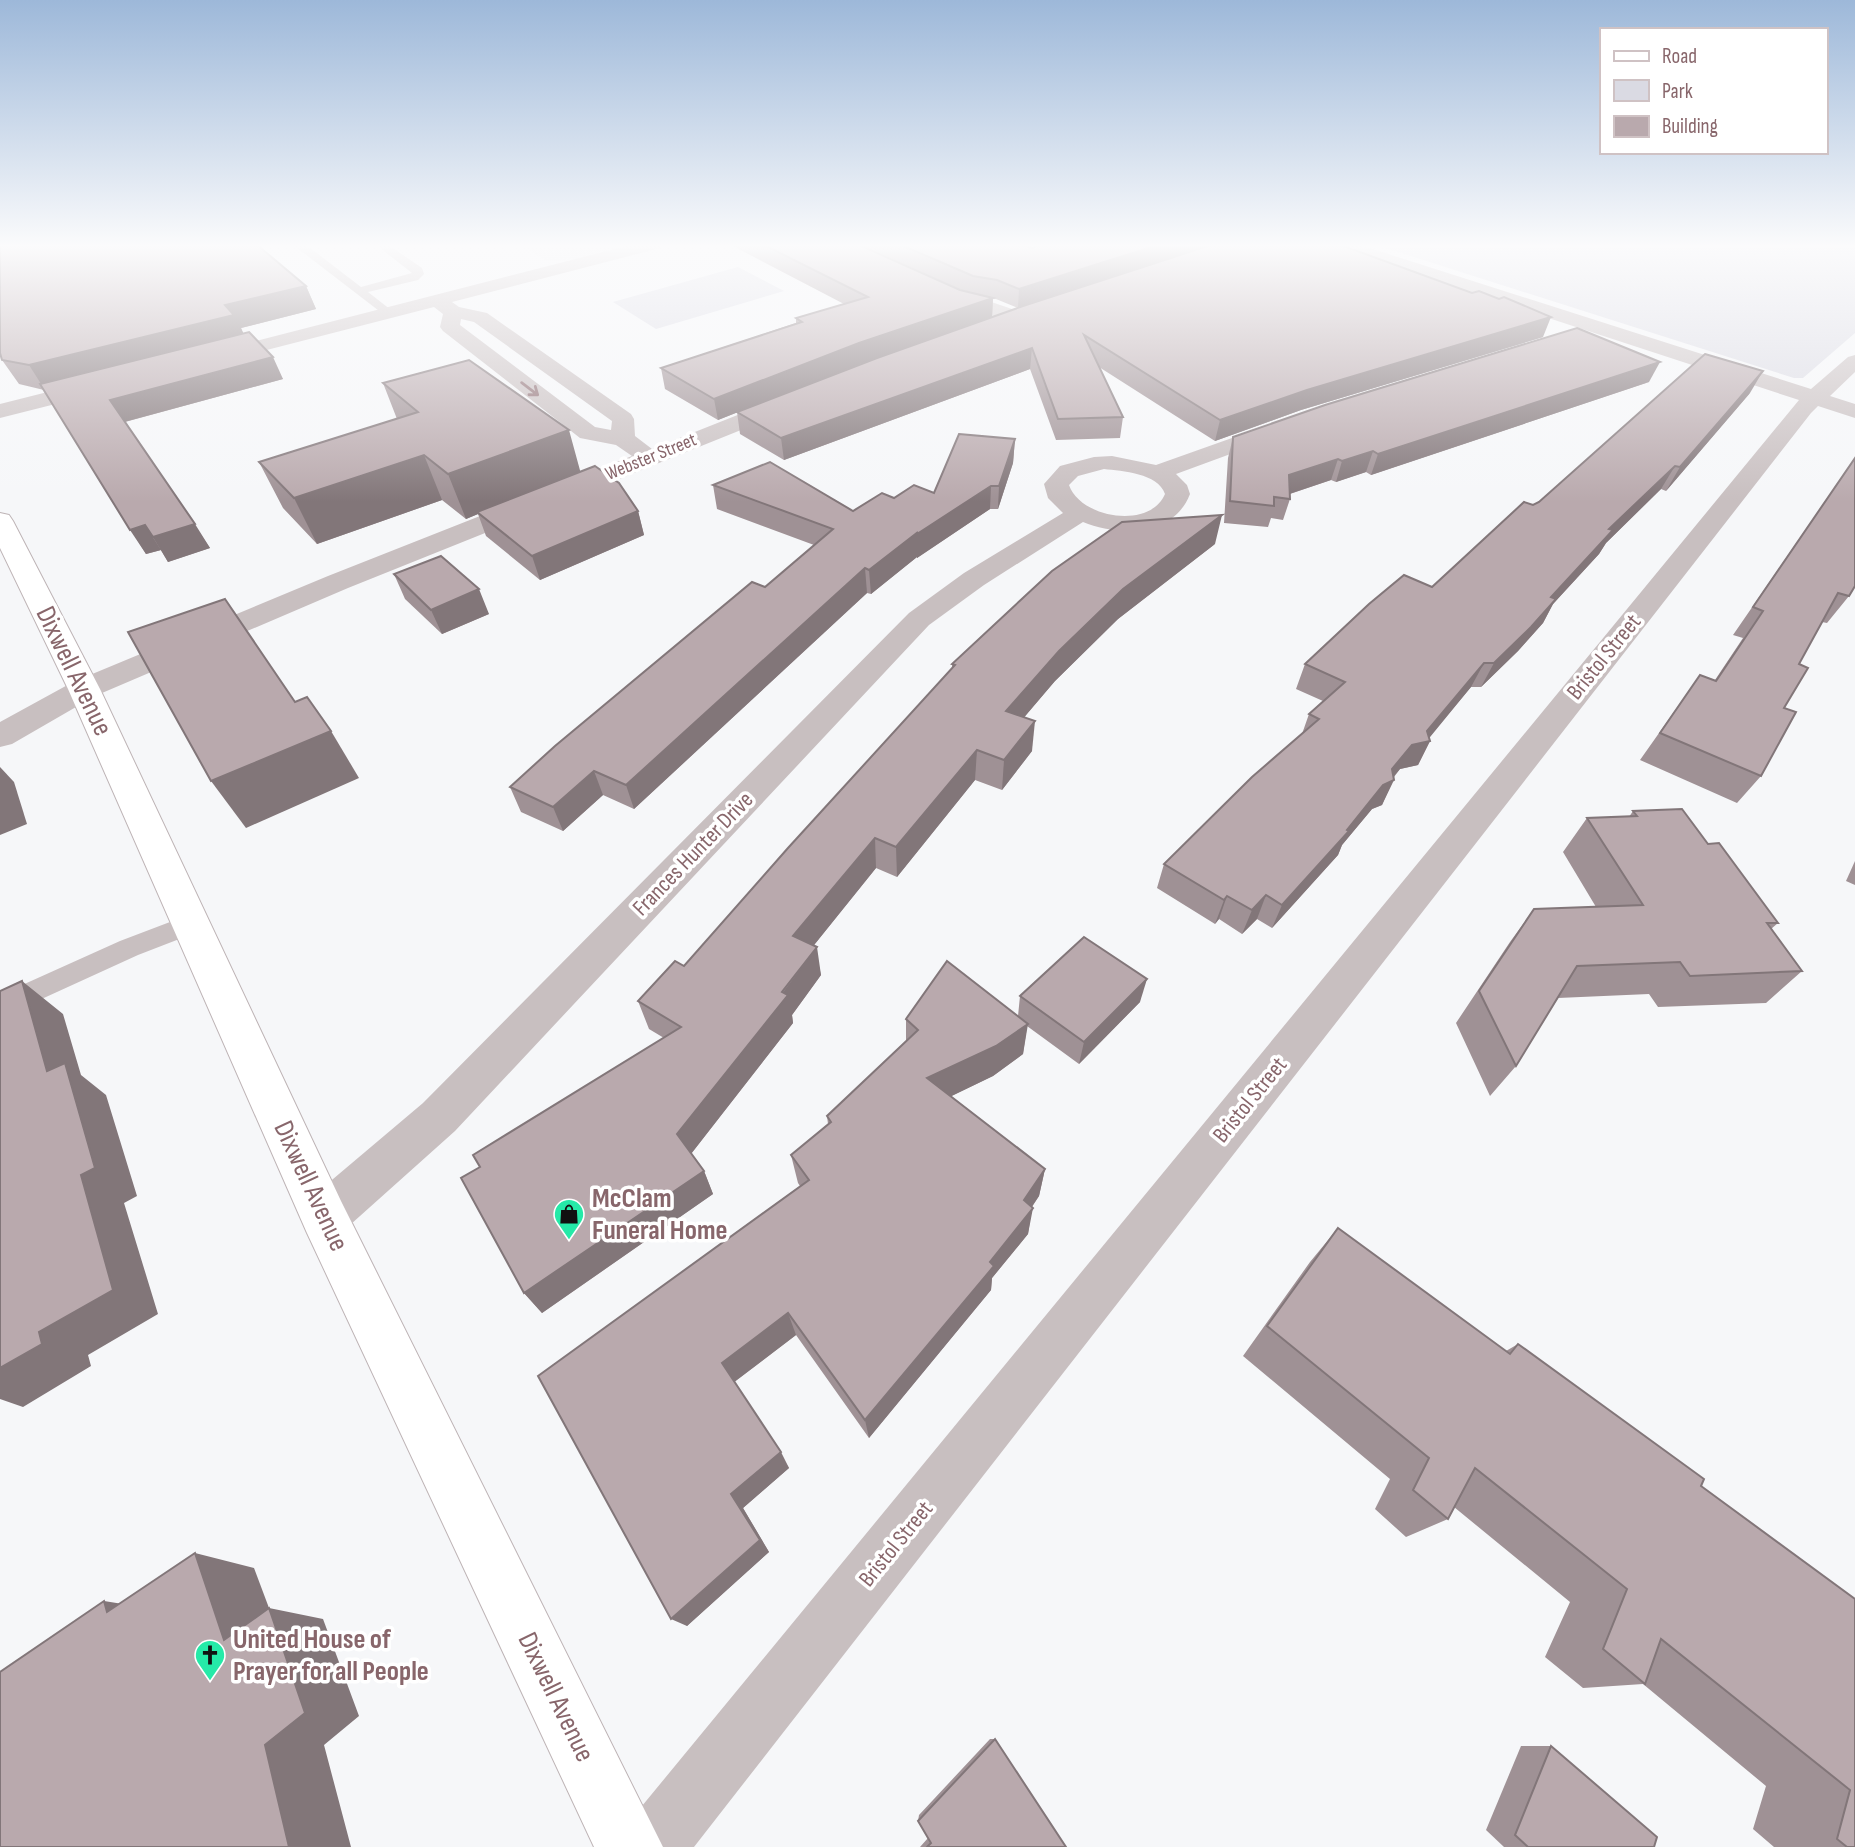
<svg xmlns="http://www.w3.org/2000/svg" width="1855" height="1847" viewBox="0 0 1855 1847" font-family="'Sofia Sans Condensed',sans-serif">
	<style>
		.built { fill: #e9e8e9 }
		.green { fill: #dadae3 }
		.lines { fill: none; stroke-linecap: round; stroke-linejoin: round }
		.primary-casing { stroke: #beb4b6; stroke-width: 2 }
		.service { fill: #c8bfc0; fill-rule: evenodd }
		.minor { fill: #c8bfc0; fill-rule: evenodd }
		.primary { fill: #fff; fill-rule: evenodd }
		.wall { fill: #9f9195; fill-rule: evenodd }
		.shaded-wall { fill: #827679 }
		.building { fill: #b9a9ad; stroke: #827679; stroke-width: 2 }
		.oneway { stroke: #8b6a6f }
		.labels { text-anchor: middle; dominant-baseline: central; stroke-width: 7; stroke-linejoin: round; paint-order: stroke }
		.far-street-label { font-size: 19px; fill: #88666b; stroke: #fff }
		.street-label { font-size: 23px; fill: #88666b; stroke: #fff }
		.near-street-label { font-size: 28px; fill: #88666b; stroke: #fff }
		.near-poi-label { font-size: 28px; font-weight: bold; fill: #88666b; stroke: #fff; text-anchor: start }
	</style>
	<rect width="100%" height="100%" fill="#f6f7f9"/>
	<path class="built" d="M 519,244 L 654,244 L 592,259 L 545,260 Z"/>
	<g class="green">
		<path d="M 1373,244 L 1855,244 L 1855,333 L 1803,378 L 1794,378 Z"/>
		<path d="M 738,267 L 784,291 L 656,329 L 613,302 Z"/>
	</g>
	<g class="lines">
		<g class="primary-casing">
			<path id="primary" d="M 0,513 L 9,515 L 13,521 L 100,689 L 341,1201 L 663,1847 L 594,1847 L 307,1233 L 68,689 L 0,548 Z"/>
		</g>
		<g class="service">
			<path d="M 292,244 L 305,244 L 361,287 L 412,273 L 375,244 L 387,244 L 422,268 L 424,274 L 418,280 L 368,292 L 391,310 L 393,313 L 387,317 Z"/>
			<path d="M 191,914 L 200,917 L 203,924 L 200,931 L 138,955 L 0,1018 L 0,995 L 120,941 Z"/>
		</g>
		<g class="minor">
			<path d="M 634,244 L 663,244 L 660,248 L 452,302 L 459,307 L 487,313 L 631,414 L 634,419 L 635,436 L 652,449 L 780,398 L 796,398 L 799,403 L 796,408 L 348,588 L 95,696 L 12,744 L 0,747 L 0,722 L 73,682 L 328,576 L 632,456 L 616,445 L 580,438 L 443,331 L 440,327 L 443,314 L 434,307 L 212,364 L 205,362 L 202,358 L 205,354 ZM 461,319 L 474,322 L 612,421 L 611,430 L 595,427 L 460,325 Z"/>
			<path d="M 1331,244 L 1357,244 L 1811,389 L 1848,357 L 1855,355 L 1855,372 L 1830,396 L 1855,404 L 1855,418 L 1818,406 L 1811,413 L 694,1847 L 618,1847 L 628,1823 L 1799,400 L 1334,248 Z"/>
			<path d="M 944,286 L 1015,310 L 1027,318 L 1024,322 L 1017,324 L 946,300 L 935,292 Z"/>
			<path d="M 99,379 L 107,381 L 110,386 L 107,391 L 0,418 L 0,404 Z"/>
			<path d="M 1280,421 L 1288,423 L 1292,428 L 1288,433 L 1176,474 L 1187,485 L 1190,494 C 1174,536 1120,537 1083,522 L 984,585 L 929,625 L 455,1131 L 341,1233 L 324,1240 L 307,1233 L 300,1217 L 307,1201 L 423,1103 L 909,613 L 964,573 L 1063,513 L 1048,498 L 1044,484 L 1060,466 L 1094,457 L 1112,456 L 1156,465 ZM 1104,469 C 1122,471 1158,473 1165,494 C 1150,530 1080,518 1069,485 L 1078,476 Z"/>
		</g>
		<use href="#primary" class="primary"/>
	</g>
	<g class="wall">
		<path d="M 729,244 L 857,244 L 961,290 L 859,244 L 1021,244 L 1031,248 L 1543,337 L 1301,410 L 1215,441 L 1099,367 L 1123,417 L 1120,438 L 1056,440 L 1030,369 L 784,460 L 740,434 L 737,412 L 922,342 L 860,364 L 718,420 L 665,389 L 661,368 L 796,323 L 796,318 L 844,304 ZM 993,299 L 996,299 L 1018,308 L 992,317 Z"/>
		<path d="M 306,286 L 316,309 L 241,328 L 243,333 L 283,379 L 125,422 L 210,548 L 168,562 L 161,550 L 146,554 L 44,390 L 19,384 L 2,360 Z"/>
		<path d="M 1649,382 L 1371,475 L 1366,472 L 1336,482 L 1331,480 L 1290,494 L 1290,499 L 1283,520 L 1271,518 L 1268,527 L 1224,523 L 1228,458 L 1233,437 Z"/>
		<path d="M 383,383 L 580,472 L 638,511 L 644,535 L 540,580 L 486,536 L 478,514 L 466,519 L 442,500 L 317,544 L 283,508 L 259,462 L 397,419 Z"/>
		<path d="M 1750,393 L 1666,491 L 1661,489 L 1606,543 L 1599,554 L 1553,604 L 1543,623 L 1518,651 L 1481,687 L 1471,687 L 1429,737 L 1430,741 L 1418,765 L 1400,769 L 1394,777 L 1382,805 L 1372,809 L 1342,845 L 1338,855 L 1272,928 L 1257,919 L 1242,934 L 1219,919 L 1215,924 L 1157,888 L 1164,864 L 1302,734 L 1309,714 L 1323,701 L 1296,689 L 1305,664 L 1432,587 L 1533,505 Z"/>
		<path d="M 1015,439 L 1013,463 L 998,509 L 990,509 L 917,558 L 917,557 L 871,594 L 867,593 L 634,809 L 603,795 L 563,831 L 521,812 L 510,787 L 765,587 L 814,545 L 717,509 L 713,485 L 853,511 L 894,498 L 934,493 Z"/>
		<path d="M 1855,458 L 1849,596 L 1827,623 L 1822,622 L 1799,664 L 1761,776 L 1737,803 L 1640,760 L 1700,675 L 1715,680 L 1743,638 L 1733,635 Z"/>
		<path d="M 1215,544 L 1118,619 L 1055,681 L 1024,717 L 1032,751 L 1002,790 L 975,780 L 897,877 L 876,868 L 814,945 L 821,975 L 792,1015 L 793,1023 L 691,1154 L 704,1171 L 713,1194 L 542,1313 L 524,1293 L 480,1167 L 664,1038 L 649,1029 L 638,1001 L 684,966 L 952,669 L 952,664 Z"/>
		<path d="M 394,574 L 489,614 L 442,634 L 405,599 Z"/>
		<path d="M 1633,811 L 1708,844 L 1778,923 L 1771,929 L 1802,971 L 1766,1003 L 1658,1007 L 1649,994 L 1558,998 L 1516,1066 L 1490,1096 L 1456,1023 L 1510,942 L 1534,909 L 1596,907 L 1563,852 L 1587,818 L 1629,817 Z"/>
		<path d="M 1855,861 L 1855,885 L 1846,881 Z"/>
		<path d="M 1020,996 L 1140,1002 L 1079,1064 L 1027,1026 L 1023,1054 L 993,1076 L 951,1096 L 1045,1169 L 1039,1196 L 1032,1207 L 1028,1234 L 992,1278 L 991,1290 L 869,1438 L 796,1335 L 734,1382 L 789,1468 L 743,1508 L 769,1552 L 687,1626 L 538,1376 L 800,1186 L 798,1183 L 791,1155 L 828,1124 L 827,1116 L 906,1041 L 906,1019 L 1018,1016 Z"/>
		<path d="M 1338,1228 L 1506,1351 L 1518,1344 L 1701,1486 L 1855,1599 L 1855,1847 L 1774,1847 L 1753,1829 L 1766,1786 L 1643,1684 L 1583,1688 L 1545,1657 L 1570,1602 L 1454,1507 L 1448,1519 L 1406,1537 L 1375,1509 L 1390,1479 L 1243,1356 L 1310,1262 Z"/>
		<path d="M 990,1739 L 995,1739 L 1066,1847 L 920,1847 L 928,1838 L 918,1821 L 919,1815 Z"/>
		<path d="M 1521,1746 L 1551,1746 L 1654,1847 L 1504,1847 L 1486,1830 Z"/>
	</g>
	<g class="shaded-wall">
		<path d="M 1161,244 L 1214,244 L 1018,308 L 1019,289 Z"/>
		<path d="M 306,286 L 316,309 L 241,328 L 246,339 L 45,390 L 29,365 L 225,305 Z"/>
		<path d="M 993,298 L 992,318 L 860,364 L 718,420 L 714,399 L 859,343 Z"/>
		<path d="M 1551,317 L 1543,337 L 1301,410 L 1215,441 L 1220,420 L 1307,390 Z"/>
		<path d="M 1032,348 L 1030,369 L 784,460 L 781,438 Z"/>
		<path d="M 273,357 L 283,379 L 124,422 L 110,400 Z"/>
		<path d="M 1660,362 L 1649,382 L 1371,475 L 1378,454 Z"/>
		<path d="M 1763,371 L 1750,393 L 1666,491 L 1680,467 Z"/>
		<path d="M 569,430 L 581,474 L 477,512 L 478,514 L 466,519 L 448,474 Z"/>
		<path d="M 1015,439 L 1013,463 L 998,509 L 999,486 Z"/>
		<path d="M 1373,451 L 1366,472 L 1336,482 L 1342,461 Z"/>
		<path d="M 424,455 L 442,500 L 317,544 L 294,498 Z"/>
		<path d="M 1338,459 L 1331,480 L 1283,496 L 1289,475 Z"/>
		<path d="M 1675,466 L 1661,489 L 1606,543 L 1599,554 L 1553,604 L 1543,623 L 1518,651 L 1481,687 L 1494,663 L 1609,529 Z"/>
		<path d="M 991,486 L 990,509 L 917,558 L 917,557 L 871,594 L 869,570 L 918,532 Z"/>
		<path d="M 638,511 L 644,535 L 540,580 L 532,556 Z"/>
		<path d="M 1222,515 L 1215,544 L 1118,619 L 1055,681 L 1004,741 L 1006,711 L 1059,651 L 1123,589 Z"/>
		<path d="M 195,524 L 210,548 L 168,562 L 153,537 Z"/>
		<path d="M 145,525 L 161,550 L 146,554 L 130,530 Z"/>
		<path d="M 865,568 L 867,593 L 634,809 L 626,785 Z"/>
		<path d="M 479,589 L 489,614 L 442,634 L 431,610 Z"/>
		<path d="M 1484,663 L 1471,687 L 1426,742 L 1430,741 L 1418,765 L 1400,769 L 1389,782 L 1394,780 L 1382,805 L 1372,809 L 1342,845 L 1338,855 L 1272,928 L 1282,905 L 1347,830 L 1392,769 L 1412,745 L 1427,731 Z"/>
		<path d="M 1035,721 L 1032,751 L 1002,790 L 1004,760 Z"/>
		<path d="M 331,731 L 359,778 L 246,828 L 211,781 Z"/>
		<path d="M 977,750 L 975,780 L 897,877 L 896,847 Z"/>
		<path d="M 0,767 L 14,782 L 27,824 L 0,835 Z"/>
		<path d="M 594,771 L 603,795 L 563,831 L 553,807 Z"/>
		<path d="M 875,838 L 876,868 L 798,965 L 793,936 Z"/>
		<path d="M 1266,895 L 1257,919 L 1242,934 L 1252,910 Z"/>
		<path d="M 1227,896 L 1219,919 L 1215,924 L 1224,900 Z"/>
		<path d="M 817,947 L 821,975 L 792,1015 L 793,1023 L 687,1159 L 677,1134 Z"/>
		<path d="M 1147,979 L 1140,1002 L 1079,1064 L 1084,1042 Z"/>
		<path d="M 22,981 L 63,1014 L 81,1075 L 106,1095 L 137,1196 L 124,1203 L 158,1314 L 88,1355 L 91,1366 L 23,1407 L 0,1399 L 0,1368 L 47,1071 Z"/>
		<path d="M 1028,1024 L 1023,1054 L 993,1076 L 927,1108 L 927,1078 Z"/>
		<path d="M 1045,1169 L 1039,1196 L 1022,1221 L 1033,1208 L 1028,1234 L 992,1278 L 991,1290 L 869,1438 L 865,1420 L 990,1262 L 1024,1200 Z"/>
		<path d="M 704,1171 L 713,1194 L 542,1313 L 524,1293 Z"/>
		<path d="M 788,1313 L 796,1335 L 733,1383 L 722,1363 Z"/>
		<path d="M 781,1452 L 789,1468 L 743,1508 L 769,1552 L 687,1626 L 671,1619 L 731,1494 Z"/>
		<path d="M 195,1553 L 254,1568 L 269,1608 L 323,1619 L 359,1716 L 324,1745 L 351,1847 L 289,1847 L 224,1640 Z"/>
		<path d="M 104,1601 L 173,1612 L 107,1612 Z"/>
	</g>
	<g class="building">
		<path d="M 0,244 L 256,244 L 306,286 L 225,305 L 234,315 L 29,365 L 2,360 L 0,353 Z"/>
		<path d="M 762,244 L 857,244 L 960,290 L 993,298 L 859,343 L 714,399 L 661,368 L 802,322 L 796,318 L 868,297 Z"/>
		<path d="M 899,244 L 1021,244 L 1031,248 L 1044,244 L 1161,244 L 1019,289 L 997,280 L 973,276 Z"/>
		<path d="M 1214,244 L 1338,244 L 1472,293 L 1479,291 L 1499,299 L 1504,297 L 1551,317 L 1307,390 L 1220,420 L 1084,335 L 1123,417 L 1058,419 L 1032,348 L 781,438 L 737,412 L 877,358 L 1026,305 Z"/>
		<path d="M 1577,328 L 1660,362 L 1378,454 L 1373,451 L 1342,461 L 1338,459 L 1289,475 L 1290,499 L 1274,497 L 1274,506 L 1230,501 L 1233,437 L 1325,405 Z"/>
		<path d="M 249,332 L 273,357 L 110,400 L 195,524 L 153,537 L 145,525 L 130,530 L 40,384 Z"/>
		<path d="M 1705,354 L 1763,371 L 1680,467 L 1675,466 L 1609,529 L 1613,530 L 1551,597 L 1556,599 L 1531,627 L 1494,663 L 1484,663 L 1427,731 L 1430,741 L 1412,745 L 1392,769 L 1394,780 L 1383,785 L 1347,830 L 1349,831 L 1282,905 L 1266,895 L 1252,910 L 1227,896 L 1224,900 L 1164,864 L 1252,777 L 1319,719 L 1309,714 L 1345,682 L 1305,664 L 1369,604 L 1404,575 L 1432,587 L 1524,502 L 1533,505 L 1539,502 Z"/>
		<path d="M 469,360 L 569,430 L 448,474 L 424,455 L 294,498 L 259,462 L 418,412 L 383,383 Z"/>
		<path d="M 959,434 L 1015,439 L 999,486 L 991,486 L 917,534 L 918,532 L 869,570 L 865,568 L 626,785 L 594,771 L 553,807 L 510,787 L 555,746 L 752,582 L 765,587 L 833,529 L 713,485 L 770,462 L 853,511 L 882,493 L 894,498 L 914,485 L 934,493 Z"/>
		<path d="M 1855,458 L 1855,586 L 1849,596 L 1838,593 L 1799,664 L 1808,668 L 1784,708 L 1796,712 L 1761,776 L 1660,733 L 1700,675 L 1716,681 L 1763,611 L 1753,607 Z"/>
		<path d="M 595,466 L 619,483 L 638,511 L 532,556 L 477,512 Z"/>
		<path d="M 1222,515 L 1123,589 L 1059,651 L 1006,711 L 1035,721 L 1004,760 L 977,750 L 896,847 L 875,838 L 793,936 L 817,947 L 782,992 L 788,995 L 677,1134 L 704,1171 L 524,1293 L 461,1178 L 480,1167 L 473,1155 L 681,1027 L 638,1001 L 675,961 L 684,966 L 788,848 L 955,665 L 952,664 L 1052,571 L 1122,522 Z"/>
		<path d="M 441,556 L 479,589 L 431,610 L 394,574 Z"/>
		<path d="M 225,599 L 295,702 L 307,697 L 331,731 L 211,781 L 128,632 Z"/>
		<path d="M 1682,809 L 1708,844 L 1719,843 L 1778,923 L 1767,923 L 1802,971 L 1690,976 L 1680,962 L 1577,966 L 1516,1066 L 1479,991 L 1534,909 L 1643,905 L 1587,818 L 1637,816 L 1633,811 Z"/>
		<path d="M 1084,937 L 1147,979 L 1084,1042 L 1020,996 Z"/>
		<path d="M 947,961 L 1028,1024 L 996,1046 L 927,1078 L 1045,1169 L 1024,1200 L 1033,1208 L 990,1262 L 994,1266 L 865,1420 L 788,1313 L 722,1363 L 781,1452 L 731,1494 L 760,1540 L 671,1619 L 538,1376 L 809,1180 L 791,1155 L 831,1122 L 827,1116 L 918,1030 L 906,1019 Z"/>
		<path d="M 22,981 L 47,1071 L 65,1063 L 95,1168 L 81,1175 L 113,1290 L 39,1332 L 42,1344 L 0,1368 L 0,991 Z"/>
		<path d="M 1338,1228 L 1510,1354 L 1518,1344 L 1704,1479 L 1701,1486 L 1855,1599 L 1855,1847 L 1847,1847 L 1837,1839 L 1850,1790 L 1661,1639 L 1645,1684 L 1603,1649 L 1627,1589 L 1475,1468 L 1448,1519 L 1413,1490 L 1429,1458 L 1267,1326 Z"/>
		<path d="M 195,1553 L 224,1640 L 269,1608 L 305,1713 L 265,1745 L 289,1847 L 0,1847 L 0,1672 L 104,1601 L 107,1612 Z"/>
		<path d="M 995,1739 L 1066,1847 L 927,1847 L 931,1843 L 918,1821 Z"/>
		<path d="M 1551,1746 L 1657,1837 L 1654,1847 L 1528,1847 L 1515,1835 Z"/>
	</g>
	<defs><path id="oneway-shaft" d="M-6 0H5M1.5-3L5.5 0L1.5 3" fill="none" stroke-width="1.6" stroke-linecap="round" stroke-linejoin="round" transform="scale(1.75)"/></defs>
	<use class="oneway" href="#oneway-shaft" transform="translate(530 389) rotate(37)"/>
	<linearGradient id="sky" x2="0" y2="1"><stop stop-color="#9db8d9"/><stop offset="0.49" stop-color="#fbfbfc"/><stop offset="1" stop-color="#fbfbfc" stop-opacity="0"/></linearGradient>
	<rect width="1855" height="502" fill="url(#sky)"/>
	<defs>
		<g id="shop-pin" transform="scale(1.575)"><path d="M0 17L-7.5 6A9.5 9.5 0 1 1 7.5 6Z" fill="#25eaa8" stroke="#fff"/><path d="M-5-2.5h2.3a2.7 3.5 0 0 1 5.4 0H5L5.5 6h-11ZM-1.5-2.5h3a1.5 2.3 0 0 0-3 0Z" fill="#111"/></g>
		<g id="church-pin" transform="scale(1.575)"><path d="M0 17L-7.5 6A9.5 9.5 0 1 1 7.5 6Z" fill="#25eaa8" stroke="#fff"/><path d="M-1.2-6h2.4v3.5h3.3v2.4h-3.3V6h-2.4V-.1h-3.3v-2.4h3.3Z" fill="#111"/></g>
	</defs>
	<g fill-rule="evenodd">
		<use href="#shop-pin" x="569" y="1214"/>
		<use href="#church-pin" x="210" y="1655"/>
	</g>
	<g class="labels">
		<g class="far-street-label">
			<text transform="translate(651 457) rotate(-22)">Webster Street</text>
		</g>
		<g class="street-label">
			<text transform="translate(1604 657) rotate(-51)">Bristol Street</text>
			<text transform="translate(693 854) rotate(-46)">Frances Hunter Drive</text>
			<text transform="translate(1250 1100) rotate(-51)">Bristol Street</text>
			<text transform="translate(896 1544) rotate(-51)">Bristol Street</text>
		</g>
		<g class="near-street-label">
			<text transform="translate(74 671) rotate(64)">Dixwell Avenue</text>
			<text transform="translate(311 1186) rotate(65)">Dixwell Avenue</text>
			<text transform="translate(556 1697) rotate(64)">Dixwell Avenue</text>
		</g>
		<g class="near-poi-label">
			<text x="592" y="1198">McClam<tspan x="592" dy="32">Funeral Home</tspan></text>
			<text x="233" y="1639">United House of<tspan x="233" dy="32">Prayer for all People</tspan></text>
		</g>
	</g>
	<rect x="1600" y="28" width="228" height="126" fill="#ffffff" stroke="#cfc2c4" stroke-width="2"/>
	<rect x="1614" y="51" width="35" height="10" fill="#ffffff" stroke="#cfc2c4" stroke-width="2"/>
	<text x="1662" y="63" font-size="21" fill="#88666b">Road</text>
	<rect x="1614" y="80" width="35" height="21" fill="#dadae3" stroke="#cfc2c4" stroke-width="2"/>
	<text x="1662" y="98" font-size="21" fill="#88666b">Park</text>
	<rect x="1614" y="116" width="35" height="21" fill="#b9a9ad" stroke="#cfc2c4" stroke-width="2"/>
	<text x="1662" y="133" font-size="21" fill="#88666b">Building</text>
</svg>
